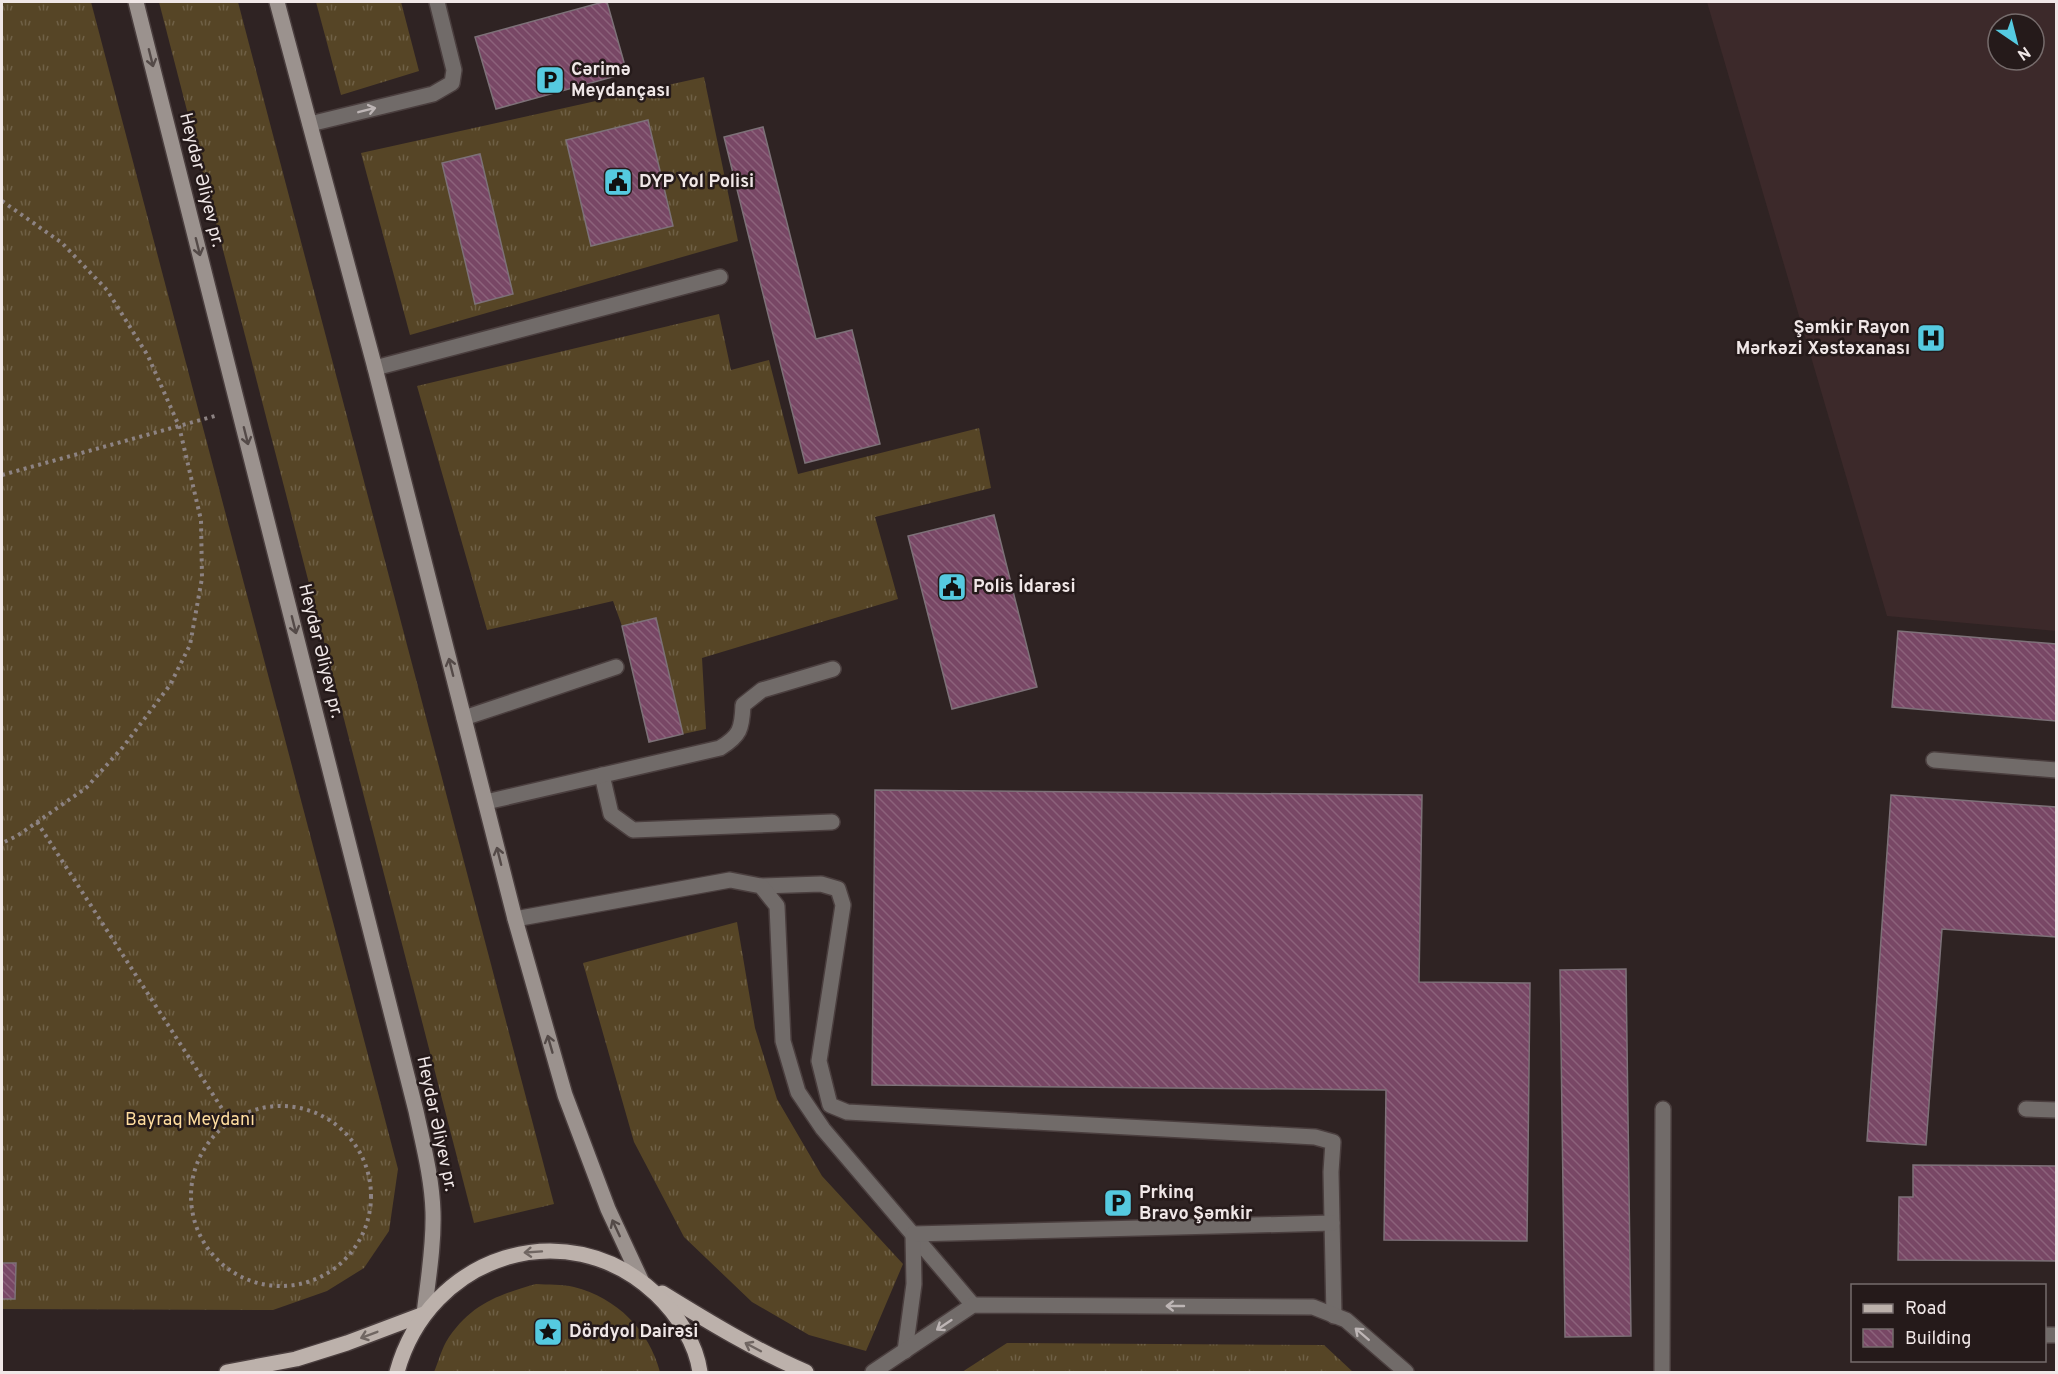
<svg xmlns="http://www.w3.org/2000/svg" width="2058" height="1374" viewBox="0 0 2058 1374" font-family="Overpass,sans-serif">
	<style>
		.built { fill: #3c292a; fill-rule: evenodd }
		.grass { fill: url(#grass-tufts) }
		.building { fill: url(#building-back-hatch); stroke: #7d7178; stroke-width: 1.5 }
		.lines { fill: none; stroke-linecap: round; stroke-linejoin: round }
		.service-casing { stroke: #4a3e3e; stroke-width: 18 }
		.secondary-casing { stroke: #4a3e3e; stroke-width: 18 }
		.primary-casing { stroke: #4a3e3e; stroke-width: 18 }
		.path { stroke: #8d8383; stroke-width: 4; stroke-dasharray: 3 4.5; stroke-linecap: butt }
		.service { stroke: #716b69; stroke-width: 15 }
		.secondary { stroke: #9b928e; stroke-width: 15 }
		.primary { stroke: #bcb1ab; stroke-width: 15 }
		.oneway { stroke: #544a48 }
		.oneway2 { stroke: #bdb5b5 }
		.oneway3 { stroke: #706662 }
		.labels { text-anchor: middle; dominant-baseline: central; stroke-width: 5; stroke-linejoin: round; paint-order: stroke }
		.poi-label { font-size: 18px; font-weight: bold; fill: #f0e7e7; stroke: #251a1a; text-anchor: start }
		.street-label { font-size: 18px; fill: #f0e7e7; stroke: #251a1a }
		.park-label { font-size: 18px; fill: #ffdd9f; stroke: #251a1a }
	</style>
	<defs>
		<pattern id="grass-tufts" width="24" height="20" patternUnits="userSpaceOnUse" patternTransform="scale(1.5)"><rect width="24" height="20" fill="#564526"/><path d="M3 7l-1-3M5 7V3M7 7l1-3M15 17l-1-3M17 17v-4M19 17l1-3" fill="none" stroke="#6f6046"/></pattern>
		<pattern id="building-back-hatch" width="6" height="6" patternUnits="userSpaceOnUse" patternTransform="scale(1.5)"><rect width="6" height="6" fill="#784765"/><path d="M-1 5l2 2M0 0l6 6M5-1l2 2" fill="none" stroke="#8c627b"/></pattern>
	</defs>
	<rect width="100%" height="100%" fill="#2f2323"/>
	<path class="built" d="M 1707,2 L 2056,2 L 2056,631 L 1887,616 ZM 1998,24 L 2034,24 L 2034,60 L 1998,60 Z"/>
	<g class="grass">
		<path d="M 2,2 L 91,2 L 398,1169 L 389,1231 L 364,1268 L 327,1291 L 273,1310 L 2,1309 Z"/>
		<path d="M 159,2 L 238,2 L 554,1204 L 474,1223 Z"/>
		<path d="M 316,2 L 401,2 L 419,71 L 341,95 Z"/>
		<path d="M 704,77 L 738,241 L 410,335 L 361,153 Z"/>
		<path d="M 719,314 L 731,370 L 769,360 L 798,474 L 979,428 L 991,488 L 875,517 L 898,599 L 702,658 L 706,729 L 683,734 L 656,619 L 622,626 L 613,601 L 487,630 L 417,386 Z"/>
		<path d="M 737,922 L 755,1028 L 777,1099 L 822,1176 L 903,1264 L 866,1351 L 809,1335 L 752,1302 L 684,1237 L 634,1142 L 583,963 Z"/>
		<path d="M 536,1284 C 548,1285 562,1284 574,1287 C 617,1298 649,1330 660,1372 L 434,1372 C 438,1363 441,1351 446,1342 C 469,1305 497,1295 536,1284 Z"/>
		<path d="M 1007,1343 L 1324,1345 L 1353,1372 L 962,1372 Z"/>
	</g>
	<g class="building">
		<path d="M 603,2 L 607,2 L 627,73 L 496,109 L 475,37 Z"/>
		<path d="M 648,120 L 673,226 L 591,246 L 566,140 Z"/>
		<path d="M 763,127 L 816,339 L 852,330 L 880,444 L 805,463 L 724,137 Z"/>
		<path d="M 480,154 L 513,294 L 475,304 L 442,163 Z"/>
		<path d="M 994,515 L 1037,687 L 952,709 L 908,536 Z"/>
		<path d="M 656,618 L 683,734 L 649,742 L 622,626 Z"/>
		<path d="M 1898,631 L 2056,644 L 2056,721 L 1892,707 Z"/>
		<path d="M 875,790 L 1422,795 L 1419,982 L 1530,983 L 1527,1241 L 1384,1240 L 1386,1090 L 872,1085 Z"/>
		<path d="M 1891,795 L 2056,807 L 2056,937 L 1942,929 L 1926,1145 L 1867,1141 Z"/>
		<path d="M 1626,969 L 1631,1336 L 1565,1337 L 1560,970 Z"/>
		<path d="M 1913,1165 L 2056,1166 L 2056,1261 L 1898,1260 L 1899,1197 L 1913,1197 Z"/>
		<path d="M 2,1263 L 16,1263 L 15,1299 L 2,1299 Z"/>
	</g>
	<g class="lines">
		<g class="service-casing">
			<g id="service">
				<path d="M 310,124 L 433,94 L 452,83 L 454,70 L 437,2"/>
				<path d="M 375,368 L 720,277"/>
				<path d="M 464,718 L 616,667"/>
				<path d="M 1934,760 L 2056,770"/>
				<path d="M 602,775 L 611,814 L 633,830 L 832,822"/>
				<path d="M 486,802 L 720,748 C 740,736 742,729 743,705 L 762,690 L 833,669"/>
				<path d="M 761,886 L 821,884 L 838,889 L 843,905 L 819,1061 L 830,1105 L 847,1112 L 1315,1137 L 1333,1142 L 1331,1172 L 1334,1316"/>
				<path d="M 515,919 L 730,880 L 761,886 L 777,906 L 783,1041 L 798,1092 L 823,1129 L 973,1305"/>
				<path d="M 2026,1109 L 2056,1110"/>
				<path d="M 2044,1335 L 2056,1335"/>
				<path d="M 905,1351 L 914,1284 L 913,1234 L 1332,1223"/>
				<path d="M 873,1372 L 973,1305 L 1313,1307 L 1346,1320 L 1406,1372"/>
				<path d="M 1662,1372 L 1663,1109"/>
			</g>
		</g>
		<g class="secondary-casing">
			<g id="secondary">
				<path d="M 136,2 L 416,1111 C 423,1144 432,1178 433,1212 C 434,1246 428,1280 424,1314"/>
				<path d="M 277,2 L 375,368 L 515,919 L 565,1095 L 608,1209 L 641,1280"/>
			</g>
		</g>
		<g class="primary-casing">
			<g id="primary">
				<path d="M 662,1293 C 709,1322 755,1350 806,1372"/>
				<path d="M 227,1372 L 296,1359 L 347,1343 L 424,1314"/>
				<path d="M 397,1372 C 429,1256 566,1210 656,1294 C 677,1314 696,1343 700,1372"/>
			</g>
		</g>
		<g class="path">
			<path d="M 2,201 L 62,243 L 107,290 L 148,356 L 179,426 L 201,520 L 202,578 L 190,645 L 170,685 L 123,747 L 86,788 L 17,836 L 2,843"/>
			<path d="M 2,475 L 215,416"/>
			<path d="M 37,822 L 230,1121"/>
			<circle cx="281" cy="1196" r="90"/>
		</g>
		<use href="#service" class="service"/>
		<use href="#secondary" class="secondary"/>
		<use href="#primary" class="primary"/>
	</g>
	<defs><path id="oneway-shaft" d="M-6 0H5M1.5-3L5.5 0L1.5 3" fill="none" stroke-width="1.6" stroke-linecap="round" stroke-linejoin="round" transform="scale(1.5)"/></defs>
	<g class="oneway">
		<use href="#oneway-shaft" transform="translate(151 58) rotate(76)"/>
		<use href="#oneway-shaft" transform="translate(198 247) rotate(76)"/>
		<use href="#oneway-shaft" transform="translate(246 436) rotate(76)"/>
		<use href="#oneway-shaft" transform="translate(294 625) rotate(76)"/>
		<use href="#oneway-shaft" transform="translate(451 667) rotate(-104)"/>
		<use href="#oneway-shaft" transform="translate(499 856) rotate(-104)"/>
		<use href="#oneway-shaft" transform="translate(550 1044) rotate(-106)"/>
		<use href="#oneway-shaft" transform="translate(616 1228) rotate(-115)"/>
	</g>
	<g class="oneway2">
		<use href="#oneway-shaft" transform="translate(367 110) rotate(-14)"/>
		<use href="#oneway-shaft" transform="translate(1175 1306) rotate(-180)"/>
		<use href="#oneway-shaft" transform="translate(944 1325) rotate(146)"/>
		<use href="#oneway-shaft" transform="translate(1362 1334) rotate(-139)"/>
	</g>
	<g class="oneway3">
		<use href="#oneway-shaft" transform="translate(533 1252) rotate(176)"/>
		<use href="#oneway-shaft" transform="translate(369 1335) rotate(159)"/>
		<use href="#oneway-shaft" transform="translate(753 1347) rotate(-152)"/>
	</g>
	<defs>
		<g id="parking-square" transform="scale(1.5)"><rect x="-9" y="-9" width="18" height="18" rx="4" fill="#55cae0" stroke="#251a1a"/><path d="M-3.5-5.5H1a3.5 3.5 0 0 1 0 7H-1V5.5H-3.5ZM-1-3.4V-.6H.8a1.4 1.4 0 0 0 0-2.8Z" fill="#111"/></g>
		<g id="civic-square" transform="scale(1.5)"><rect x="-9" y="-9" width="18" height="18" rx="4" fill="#55cae0" stroke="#251a1a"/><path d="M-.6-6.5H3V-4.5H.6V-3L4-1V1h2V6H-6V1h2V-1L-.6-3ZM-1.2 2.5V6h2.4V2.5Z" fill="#111"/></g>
		<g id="hospital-square" transform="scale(1.5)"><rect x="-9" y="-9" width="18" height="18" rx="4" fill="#55cae0" stroke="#251a1a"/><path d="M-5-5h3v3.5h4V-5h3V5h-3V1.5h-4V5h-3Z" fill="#111"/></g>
		<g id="sight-square" transform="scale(1.5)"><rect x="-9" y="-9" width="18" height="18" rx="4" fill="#55cae0" stroke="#251a1a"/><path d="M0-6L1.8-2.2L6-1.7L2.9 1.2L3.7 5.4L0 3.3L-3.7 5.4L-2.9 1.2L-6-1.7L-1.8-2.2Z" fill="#111"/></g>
	</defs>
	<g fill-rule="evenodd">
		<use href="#parking-square" x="550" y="80"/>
		<use href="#civic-square" x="618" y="182"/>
		<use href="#hospital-square" x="1931" y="338"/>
		<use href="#civic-square" x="952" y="587"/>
		<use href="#parking-square" x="1118" y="1203"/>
		<use href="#sight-square" x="548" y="1332"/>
	</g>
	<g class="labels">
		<g class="poi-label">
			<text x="571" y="70">Cərimə<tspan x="571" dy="21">Meydançası</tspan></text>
			<text x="639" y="182">DYP Yol Polisi</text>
			<text x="1910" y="328" text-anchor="end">Şəmkir Rayon<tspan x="1910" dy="21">Mərkəzi Xəstəxanası</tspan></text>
			<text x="973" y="587">Polis İdarəsi</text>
			<text x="1139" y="1193">Prkinq<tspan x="1139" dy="21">Bravo Şəmkir</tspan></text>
			<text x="569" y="1332">Dördyol Dairəsi</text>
		</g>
		<g class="street-label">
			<text transform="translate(201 180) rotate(76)">Heydər Əliyev pr.</text>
			<text transform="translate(320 651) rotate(76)">Heydər Əliyev pr.</text>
			<text transform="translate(436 1124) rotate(78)">Heydər Əliyev pr.</text>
		</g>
		<g class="park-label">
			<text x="190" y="1120">Bayraq Meydanı</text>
		</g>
	</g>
	<rect width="2058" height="1374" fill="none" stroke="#f0e7e7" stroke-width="6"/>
	<rect x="1851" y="1284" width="195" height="78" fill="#251a1a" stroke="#766c6c" stroke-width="1.5"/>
	<rect x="1863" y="1304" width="30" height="9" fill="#bcb1ab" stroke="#766c6c" stroke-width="1.5"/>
	<text x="1905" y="1314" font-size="18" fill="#f0e7e7">Road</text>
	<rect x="1863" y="1329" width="30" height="18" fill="url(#building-back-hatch)" stroke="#766c6c" stroke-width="1.5"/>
	<text x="1905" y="1344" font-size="18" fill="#f0e7e7">Building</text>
	<g transform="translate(2016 42) rotate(145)"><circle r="28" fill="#251a1a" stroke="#766c6c" stroke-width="1.5"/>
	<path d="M0-4.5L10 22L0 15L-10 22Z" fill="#55cae0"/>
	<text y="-9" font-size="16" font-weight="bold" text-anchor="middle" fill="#f0e7e7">N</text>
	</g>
</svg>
